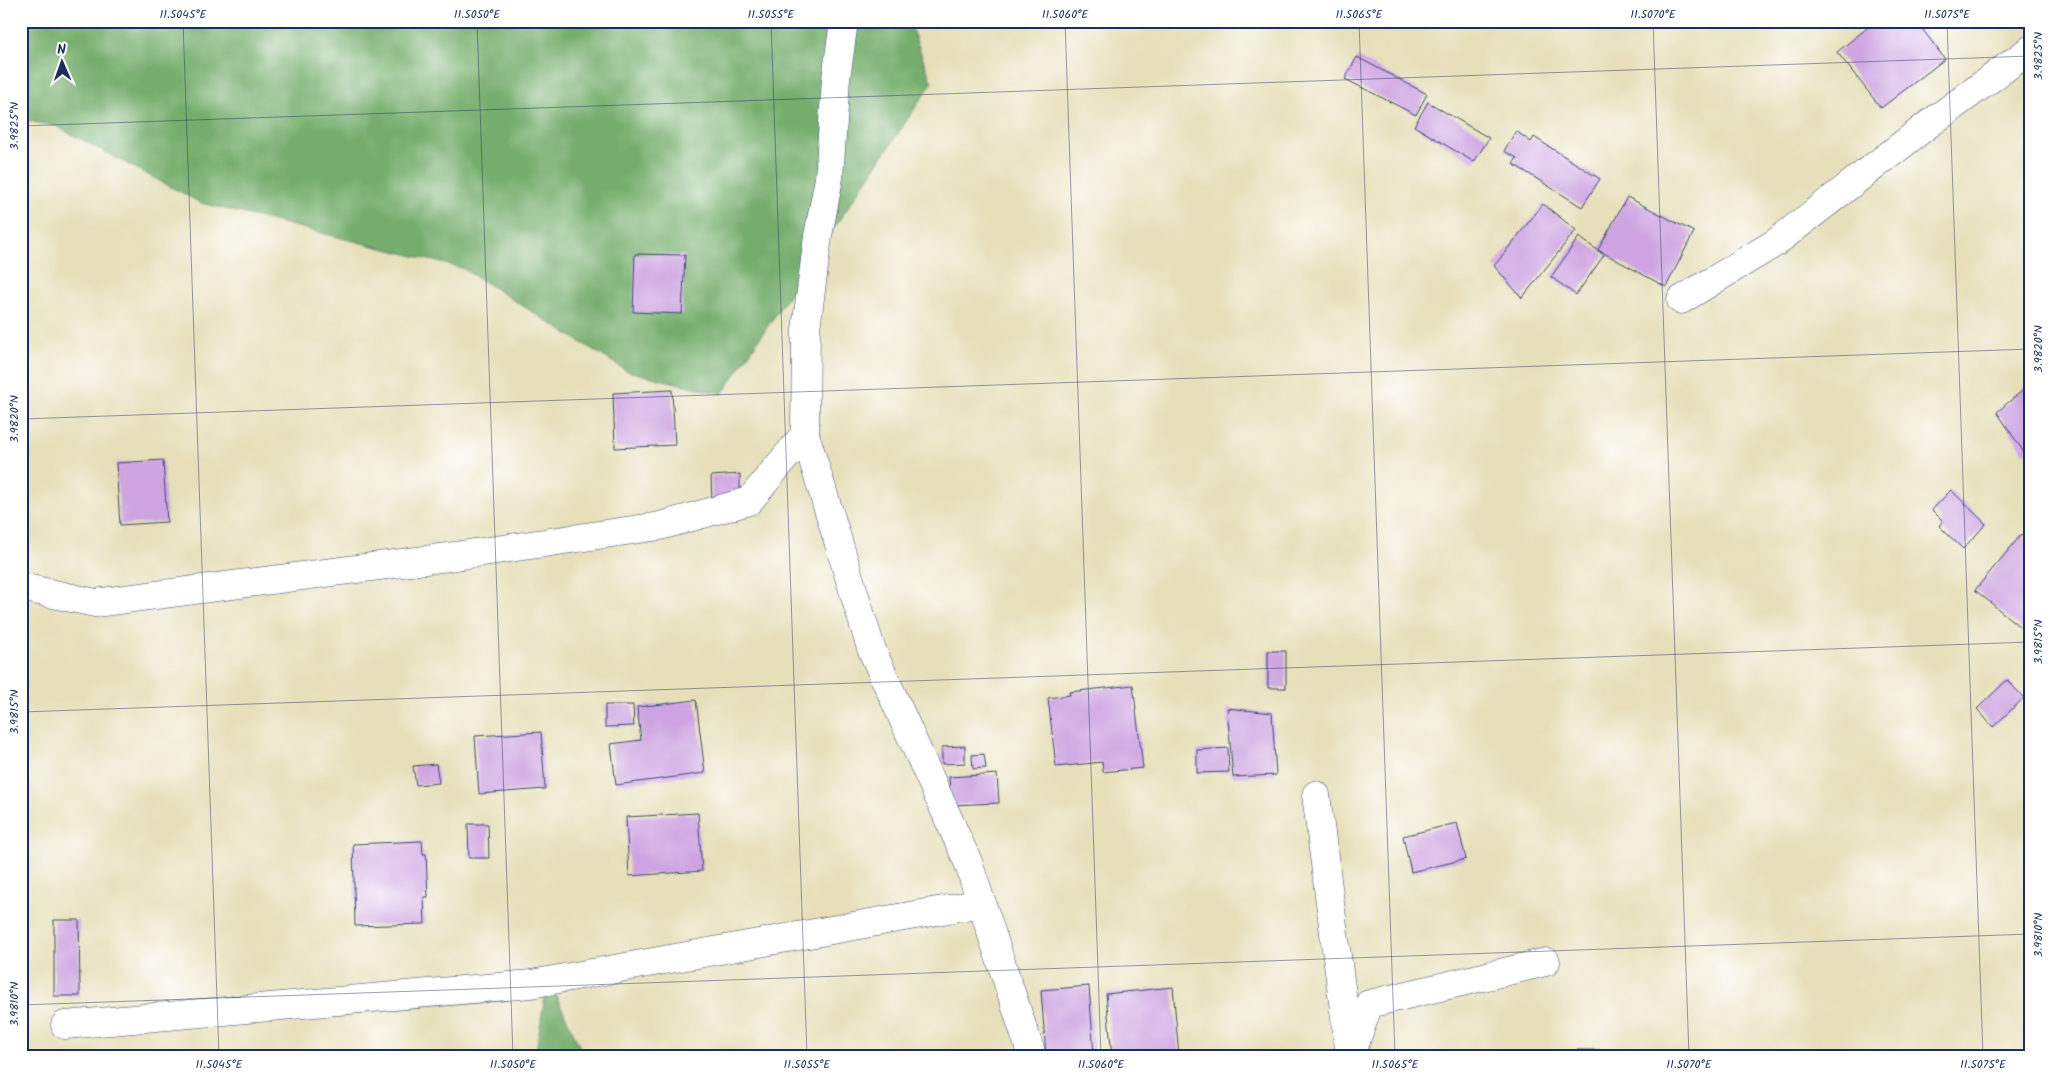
<svg xmlns="http://www.w3.org/2000/svg" width="2052" height="1077" viewBox="0 0 2052 1077" font-family="Kalam,sans-serif">
	<style>
		.forest { fill: #74ad6c; stroke: #486e65 }
		.building { fill: #cea5e2 }
		.lines { fill: none; stroke-linecap: round; stroke-linejoin: round }
		.minor-casing { stroke: #3a496c; stroke-width: 29 }
		.minor { stroke: #fff; stroke-width: 28 }
		.ticks { fill: none; stroke: #1b2f5e; stroke-width: 1; stroke-opacity: 0.45 }
		.neatline { fill: none; stroke: #1b2f5e; stroke-width: 2 }
		.ticks-label { font-size: 12px; text-anchor: middle; fill: #1b2f5e }
	</style>
	<rect width="100%" height="100%" fill="#fff"/>
	<filter id="ink" filterUnits="userSpaceOnUse"><feTurbulence type="fractalNoise" baseFrequency=".02" numOctaves="2"/><feDisplacementMap in="SourceGraphic" scale="10" xChannelSelector="R" yChannelSelector="G"/><feConvolveMatrix kernelMatrix="1 2 1 2 8 2 1 2 1" color-interpolation-filters="sRGB"/></filter>
	<filter id="wash" filterUnits="userSpaceOnUse"><feTurbulence type="fractalNoise" baseFrequency=".0096" numOctaves="4" result="noise"/><feDisplacementMap in="SourceGraphic" scale="20" xChannelSelector="R" yChannelSelector="G"/><feGaussianBlur stdDeviation="1.12" result="paint"/><feColorMatrix in="noise" values="0 0 0 0 0 0 0 0 0 0 0 0 0 0 0 0 0 1.4 0 .05"/><feComposite in="paint" operator="in"/></filter>
	<g filter="url(#wash)">
		<rect width="100%" height="100%" fill="#e7dfb9"/>
		<g class="forest">
			<path d="M 21,21 L 909,21 L 932,83 L 722,394 L 627,371 L 462,268 L 201,203 L 56,126 L 21,120 Z"/>
			<path d="M 548,978 L 584,1056 L 535,1056 Z"/>
		</g>
		<g id="blocks">
			<g class="building">
				<path d="M 1876,21 L 1916,21 L 1945,59 L 1881,108 L 1837,52 Z"/>
				<path d="M 1357,57 L 1427,94 L 1416,115 L 1345,79 Z"/>
				<path d="M 1428,102 L 1489,138 L 1474,162 L 1414,126 Z"/>
				<path d="M 1516,131 L 1531,142 L 1534,137 L 1600,179 L 1582,207 L 1513,164 L 1517,158 L 1504,151 Z"/>
				<path d="M 1627,197 L 1694,232 L 1666,287 L 1598,250 Z"/>
				<path d="M 1543,204 L 1576,230 L 1522,298 L 1494,266 Z"/>
				<path d="M 1579,237 L 1604,255 L 1576,295 L 1551,277 Z"/>
				<path d="M 635,254 L 685,255 L 682,314 L 633,312 Z"/>
				<path d="M 2031,383 L 2031,449 L 2025,454 L 1997,412 Z"/>
				<path d="M 672,390 L 675,445 L 615,448 L 613,393 Z"/>
				<path d="M 163,460 L 167,522 L 120,525 L 116,463 Z"/>
				<path d="M 740,474 L 740,501 L 712,502 L 711,476 Z"/>
				<path d="M 1951,490 L 1986,524 L 1963,549 L 1939,526 L 1943,521 L 1932,510 Z"/>
				<path d="M 2021,535 L 2031,543 L 2031,636 L 1975,590 Z"/>
				<rect x="1268" y="651" width="18" height="37"/>
				<path d="M 2007,680 L 2024,698 L 1993,727 L 1977,709 Z"/>
				<path d="M 1133,685 L 1143,768 L 1103,772 L 1102,762 L 1056,767 L 1048,698 L 1070,695 L 1069,692 Z"/>
				<path d="M 696,700 L 705,773 L 616,785 L 611,744 L 641,740 L 637,707 Z"/>
				<path d="M 605,705 L 633,705 L 634,726 L 605,727 Z"/>
				<path d="M 1227,708 L 1272,713 L 1276,775 L 1233,777 Z"/>
				<path d="M 541,732 L 545,789 L 479,794 L 475,736 Z"/>
				<path d="M 965,746 L 965,763 L 942,764 L 942,747 Z"/>
				<path d="M 1228,748 L 1229,772 L 1197,773 L 1197,750 Z"/>
				<path d="M 984,754 L 986,768 L 973,769 L 972,755 Z"/>
				<path d="M 436,764 L 439,783 L 416,785 L 413,766 Z"/>
				<path d="M 997,774 L 999,803 L 951,805 L 949,777 Z"/>
				<path d="M 698,813 L 702,871 L 629,876 L 626,817 Z"/>
				<path d="M 1457,823 L 1466,859 L 1411,872 L 1403,836 Z"/>
				<path d="M 468,824 L 488,824 L 489,858 L 469,858 Z"/>
				<path d="M 422,841 L 423,854 L 426,854 L 428,897 L 424,897 L 425,924 L 355,926 L 353,844 Z"/>
				<path d="M 54,920 L 79,920 L 80,996 L 54,996 Z"/>
				<path d="M 1089,986 L 1094,1056 L 1046,1056 L 1041,990 Z"/>
				<path d="M 1173,987 L 1179,1056 L 1112,1056 L 1106,994 Z"/>
				<rect x="1577" y="1050" width="23" height="6"/>
			</g>
		</g>
	</g>
	<g filter="url(#ink)">
		<use href="#blocks" fill-opacity="0" stroke="#3a496c" stroke-width="1"/>
		<g class="lines">
			<g class="minor-casing">
				<g id="minor">
					<path d="M 1681,300 L 1775,243 L 1925,127 L 2031,49"/>
					<path d="M 805,434 L 871,648 L 968,862 L 1032,1056"/>
					<path d="M 21,587 L 95,603 L 448,557 L 660,526 L 749,501 L 805,434 L 806,329 L 818,236 L 829,178 L 836,79 L 844,21"/>
					<path d="M 1316,795 L 1350,1056"/>
					<path d="M 65,1025 L 531,984 L 982,903"/>
					<path d="M 1352,1052 L 1369,1004 L 1546,962"/>
				</g>
			</g>
			<use href="#minor" class="minor"/>
		</g>
	</g>
	<path class="ticks" d="M 183,21 L 219,1056M 477,21 L 513,1056M 771,21 L 807,1056M 1065,21 L 1101,1056M 1359,21 L 1395,1056M 1653,21 L 1689,1056M 1947,21 L 1983,1056M 21,126 L 2031,56M 21,419 L 2031,349M 21,712 L 2031,642M 21,1005 L 2031,934"/>
	<rect width="2052" height="1077" fill="none" stroke="#fff" stroke-width="55"/>
	<g transform="translate(62 62) rotate(358)" stroke="#ffffff" stroke-width="4" paint-order="stroke">
	<path d="M0-4L9 19L0 12L-9 19Z" fill="#1b2f5e"/>
	<text y="-8" font-size="14" font-weight="bold" text-anchor="middle" fill="#1b2f5e">N</text>
	</g>
	<rect x="28" y="28" width="1996" height="1022" class="neatline"/>
	<g class="ticks-label">
		<text x="183" y="18">11.5045°E</text>
		<text x="477" y="18">11.5050°E</text>
		<text x="771" y="18">11.5055°E</text>
		<text x="1065" y="18">11.5060°E</text>
		<text x="1359" y="18">11.5065°E</text>
		<text x="1653" y="18">11.5070°E</text>
		<text x="1947" y="18">11.5075°E</text>
		<text transform="translate(2038 56) rotate(-90)" y="4">3.9825°N</text>
		<text transform="translate(14 126) rotate(-90)" y="4">3.9825°N</text>
		<text transform="translate(2038 349) rotate(-90)" y="4">3.9820°N</text>
		<text transform="translate(14 419) rotate(-90)" y="4">3.9820°N</text>
		<text transform="translate(2038 642) rotate(-90)" y="4">3.9815°N</text>
		<text transform="translate(14 712) rotate(-90)" y="4">3.9815°N</text>
		<text transform="translate(2038 935) rotate(-90)" y="4">3.9810°N</text>
		<text transform="translate(14 1004) rotate(-90)" y="4">3.9810°N</text>
		<text x="219" y="1068">11.5045°E</text>
		<text x="513" y="1068">11.5050°E</text>
		<text x="807" y="1068">11.5055°E</text>
		<text x="1101" y="1068">11.5060°E</text>
		<text x="1395" y="1068">11.5065°E</text>
		<text x="1689" y="1068">11.5070°E</text>
		<text x="1983" y="1068">11.5075°E</text>
	</g>
</svg>
